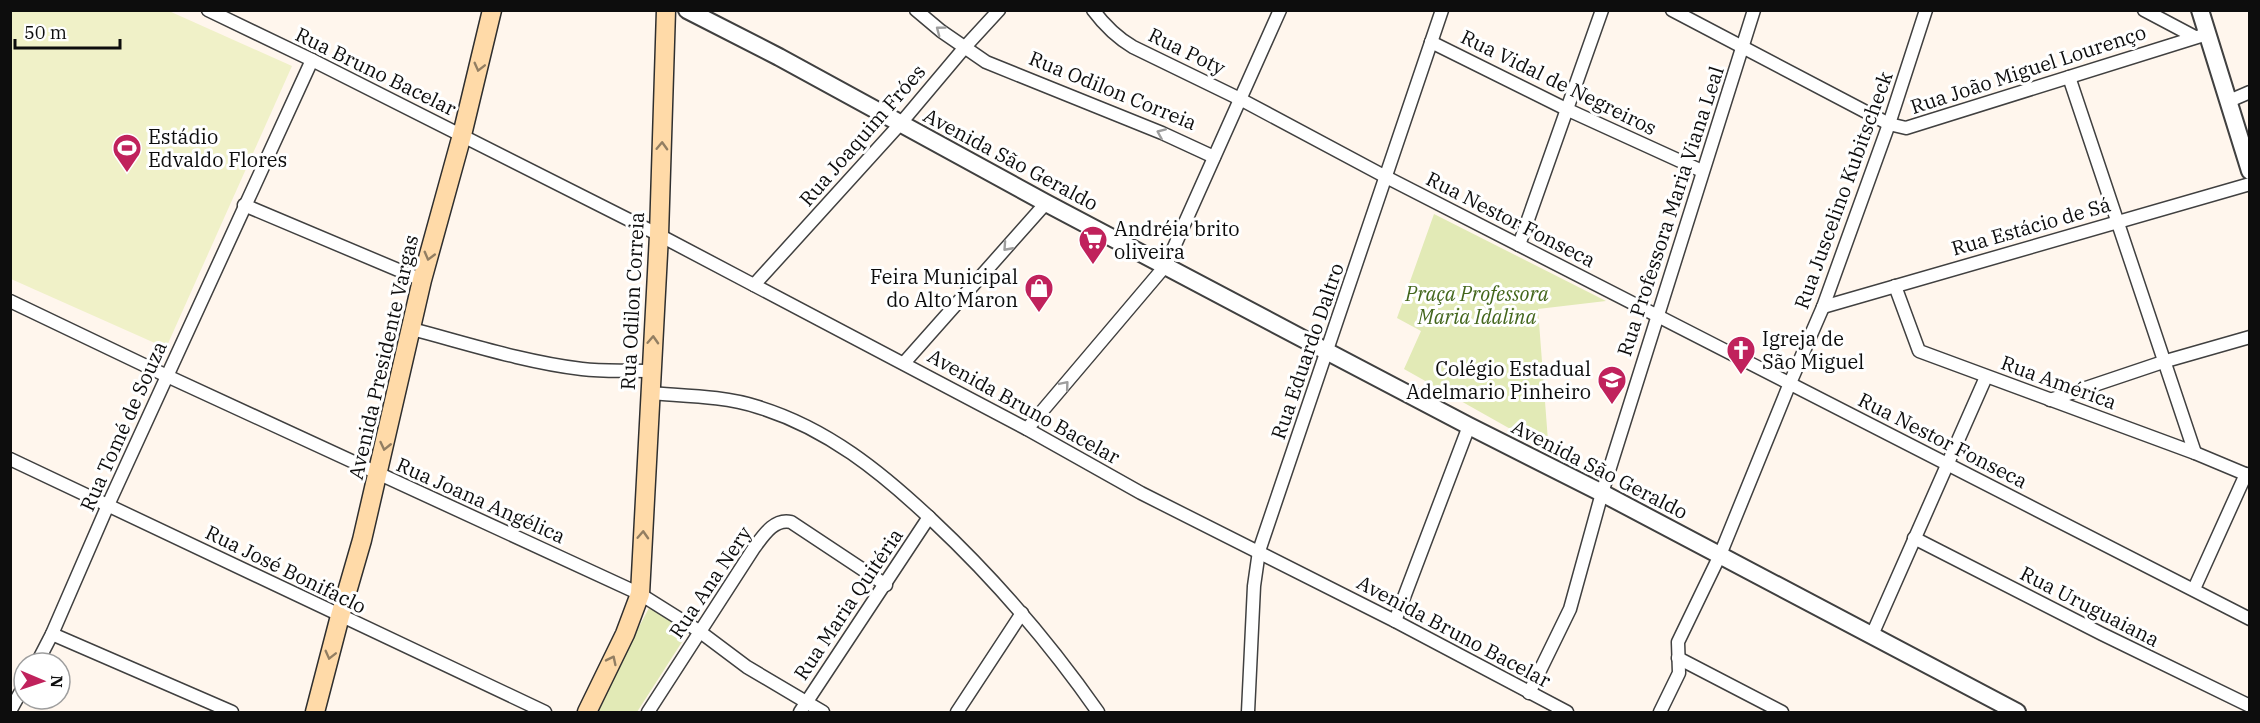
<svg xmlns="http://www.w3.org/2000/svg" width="2260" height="723" viewBox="0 0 2260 723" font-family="'IBM Plex Serif',serif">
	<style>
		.green { fill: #e2eab6 }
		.pitch { fill: #f0f1c8 }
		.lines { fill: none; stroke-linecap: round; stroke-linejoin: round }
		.minor-casing { stroke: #404040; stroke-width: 15 }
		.tertiary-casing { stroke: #404040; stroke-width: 20 }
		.secondary-casing { stroke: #2f2f2f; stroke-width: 21 }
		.minor { stroke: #fff; stroke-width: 12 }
		.tertiary { stroke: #fff; stroke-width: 16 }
		.secondary { stroke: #ffdaa8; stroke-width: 18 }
		.oneway { stroke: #9e9e9e }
		.oneway2 { stroke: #927e62 }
		.labels { text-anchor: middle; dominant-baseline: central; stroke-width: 6; stroke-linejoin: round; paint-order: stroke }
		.street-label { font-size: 20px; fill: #0d0d0d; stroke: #fff }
		.poi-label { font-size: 20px; fill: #0d0d0d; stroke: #fff; text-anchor: start }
		.park-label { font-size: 20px; font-style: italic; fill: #43661c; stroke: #fff }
	</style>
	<rect width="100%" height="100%" fill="#fff6ed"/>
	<g class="green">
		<path d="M 1434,214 L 1606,301 L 1538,309 L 1548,441 L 1544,448 L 1404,369 L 1421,331 L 1397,318 Z"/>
		<path d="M 650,606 L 689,631 L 637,712 L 594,712 Z"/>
	</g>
	<path class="pitch" d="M 11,10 L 169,11 L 292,66 L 166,348 L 11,279 Z"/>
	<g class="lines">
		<g class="minor-casing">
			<g id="minor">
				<path d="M 208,10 L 312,60 L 659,235 L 1027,429 L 1141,493 L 1395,621 L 1567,712"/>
				<path d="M 916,10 L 941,31 L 986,62 L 1162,133 L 1214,157"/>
				<path d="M 1093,10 C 1105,26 1116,37 1133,47 L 1240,99 L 1386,177 L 2250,619"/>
				<path d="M 1672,10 L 1889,124 L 1906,128 L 2207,34"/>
				<path d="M 2144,10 L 2195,37"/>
				<path d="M 1431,42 L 1566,109 L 1702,171"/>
				<path d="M 2069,77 L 2195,453"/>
				<path d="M 2229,101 L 2250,92"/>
				<path d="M 244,205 L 422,280"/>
				<path d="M 1519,245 L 1602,10"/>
				<path d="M 754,285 L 901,123 L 965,47 L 999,10"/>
				<path d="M 1895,286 L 1919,351 L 2195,453 L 2250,476"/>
				<path d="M 10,301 L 167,376 L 640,594 L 699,631 L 747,667 L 823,712"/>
				<path d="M 1823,307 L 2250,184"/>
				<path d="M 412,329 C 469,344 524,362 582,369 C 605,372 629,370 651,371"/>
				<path d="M 904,363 L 1046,203"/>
				<path d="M 650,393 C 686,396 724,396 758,407 C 827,428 881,472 932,520 C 995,579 1049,642 1098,712"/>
				<path d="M 2050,400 L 2166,361 L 2250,337"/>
				<path d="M 1027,429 L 1166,265 L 1280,10"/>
				<path d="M 10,459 L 545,712"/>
				<path d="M 1914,538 L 2102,634 L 2250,706"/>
				<path d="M 2194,589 L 2246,474"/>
				<path d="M 1395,621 L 1469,426"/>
				<path d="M 52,634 L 232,712"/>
				<path d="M 1872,635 L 1986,377"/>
				<path d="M 1678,658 L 1782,712"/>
				<path d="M 37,663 L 52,634 L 108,505 L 312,60"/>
				<path d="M 1529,693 L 1570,609 L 1602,493 L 1754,10"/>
				<path d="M 10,711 L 24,686"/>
				<path d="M 648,712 L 754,548 C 763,536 774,518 791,522 L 886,585"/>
				<path d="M 800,712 L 929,517"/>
				<path d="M 957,712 L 1022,613"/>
				<path d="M 1248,712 L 1254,586 L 1259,551 L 1442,10"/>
				<path d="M 1660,712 L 1679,673 L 1678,642 L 1720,555 L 1790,383 L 1823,307 L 1889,124 L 1926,10"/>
			</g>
		</g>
		<g class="tertiary-casing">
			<g id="tertiary">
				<path d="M 687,10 L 779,57 L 1046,203 L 1328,352 L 1469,426 L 1602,493 L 2017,712"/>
				<path d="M 2200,10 L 2250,171"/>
			</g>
		</g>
		<g class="secondary-casing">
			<g id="secondary">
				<path d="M 315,712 L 340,616 L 362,540 L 422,280 L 462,135 L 492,10"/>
				<path d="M 587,712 L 625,634 L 640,594 L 659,235 L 666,10"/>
			</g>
		</g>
		<use href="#minor" class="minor"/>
		<use href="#tertiary" class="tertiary"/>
		<use href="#secondary" class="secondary"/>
	</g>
	<defs><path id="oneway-chevron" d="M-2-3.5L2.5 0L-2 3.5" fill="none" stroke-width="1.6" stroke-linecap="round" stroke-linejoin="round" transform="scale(1.5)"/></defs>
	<g class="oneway">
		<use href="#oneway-chevron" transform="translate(940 30) rotate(-143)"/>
		<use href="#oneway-chevron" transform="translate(1161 133) rotate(-157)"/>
		<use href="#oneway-chevron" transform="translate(1007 247) rotate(132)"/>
		<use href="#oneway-chevron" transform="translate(1065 385) rotate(-50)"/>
	</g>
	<g class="oneway2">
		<use href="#oneway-chevron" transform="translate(479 67) rotate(104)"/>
		<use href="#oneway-chevron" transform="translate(662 146) rotate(-88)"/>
		<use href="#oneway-chevron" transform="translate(429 256) rotate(105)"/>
		<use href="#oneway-chevron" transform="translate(653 340) rotate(-87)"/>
		<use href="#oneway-chevron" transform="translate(385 446) rotate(103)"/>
		<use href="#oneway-chevron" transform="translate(643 535) rotate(-87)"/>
		<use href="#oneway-chevron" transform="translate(330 655) rotate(104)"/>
		<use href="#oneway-chevron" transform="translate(612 660) rotate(-64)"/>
	</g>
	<defs>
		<g id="stadium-pin" transform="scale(1.5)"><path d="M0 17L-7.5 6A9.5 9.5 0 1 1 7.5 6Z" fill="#c0225c" stroke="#fff"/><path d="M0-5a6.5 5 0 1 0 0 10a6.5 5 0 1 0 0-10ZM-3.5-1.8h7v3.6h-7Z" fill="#fff"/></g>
		<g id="supermarket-pin" transform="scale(1.5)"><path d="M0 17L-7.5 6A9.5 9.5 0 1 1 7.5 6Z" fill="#c0225c" stroke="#fff"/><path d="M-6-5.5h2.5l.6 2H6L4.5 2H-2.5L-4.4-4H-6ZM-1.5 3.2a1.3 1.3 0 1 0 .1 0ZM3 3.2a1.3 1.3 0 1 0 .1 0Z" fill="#fff"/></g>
		<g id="shop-pin" transform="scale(1.5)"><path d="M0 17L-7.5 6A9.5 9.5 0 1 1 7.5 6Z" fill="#c0225c" stroke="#fff"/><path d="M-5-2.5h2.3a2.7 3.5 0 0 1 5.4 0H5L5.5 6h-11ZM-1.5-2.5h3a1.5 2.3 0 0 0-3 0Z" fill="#fff"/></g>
		<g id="church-pin" transform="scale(1.5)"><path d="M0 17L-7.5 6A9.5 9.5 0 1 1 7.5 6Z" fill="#c0225c" stroke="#fff"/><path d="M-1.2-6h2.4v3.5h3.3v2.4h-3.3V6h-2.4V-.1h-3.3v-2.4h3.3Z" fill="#fff"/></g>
		<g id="school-pin" transform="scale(1.5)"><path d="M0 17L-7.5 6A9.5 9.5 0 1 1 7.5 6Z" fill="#c0225c" stroke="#fff"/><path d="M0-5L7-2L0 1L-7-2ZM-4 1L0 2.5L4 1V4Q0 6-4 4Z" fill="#fff"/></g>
	</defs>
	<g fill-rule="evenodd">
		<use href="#stadium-pin" x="127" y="148"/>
		<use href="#supermarket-pin" x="1093" y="240"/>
		<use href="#shop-pin" x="1039" y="288"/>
		<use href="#church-pin" x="1741" y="350"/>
		<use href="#school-pin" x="1612" y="380"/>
	</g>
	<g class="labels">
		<g class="street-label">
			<text transform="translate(1187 51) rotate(26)">Rua Poty</text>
			<text transform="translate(2028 69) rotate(-18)">Rua João Miguel Lourenço</text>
			<text transform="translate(376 71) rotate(26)">Rua Bruno Bacelar</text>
			<text transform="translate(1559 82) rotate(26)">Rua Vidal de Negreiros</text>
			<text transform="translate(1113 90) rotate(22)">Rua Odilon Correia</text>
			<text transform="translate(862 135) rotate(-49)">Rua Joaquim Fróes</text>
			<text transform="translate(1011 159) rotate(28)">Avenida São Geraldo</text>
			<text transform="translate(1843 190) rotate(-70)">Rua Juscelino Kubitscheck</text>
			<text transform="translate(1670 211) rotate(-72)">Rua Professora Maria Viana Leal</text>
			<text transform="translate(1511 219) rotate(27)">Rua Nestor Fonseca</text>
			<text transform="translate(2031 226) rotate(-16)">Rua Estácio de Sá</text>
			<text transform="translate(632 301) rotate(-87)">Rua Odilon Correia</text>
			<text transform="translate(1307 351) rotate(-71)">Rua Eduardo Daltro</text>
			<text transform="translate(383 357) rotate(-77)">Avenida Presidente Vargas</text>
			<text transform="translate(2059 382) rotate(20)">Rua América</text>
			<text transform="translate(1024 406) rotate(29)">Avenida Bruno Bacelar</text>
			<text transform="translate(123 426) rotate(-66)">Rua Tomé de Souza</text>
			<text transform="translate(1943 440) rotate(27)">Rua Nestor Fonseca</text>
			<text transform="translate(1600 469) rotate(27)">Avenida São Geraldo</text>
			<text transform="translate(481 500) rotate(24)">Rua Joana Angélica</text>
			<text transform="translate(286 569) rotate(26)">Rua José Bonifaclo</text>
			<text transform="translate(710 582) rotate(-56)">Rua Ana Nery</text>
			<text transform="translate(848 604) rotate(-56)">Rua Maria Quitéria</text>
			<text transform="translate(2090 606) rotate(27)">Rua Uruguaiana</text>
			<text transform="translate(1454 631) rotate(28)">Avenida Bruno Bacelar</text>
		</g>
		<g class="poi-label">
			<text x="148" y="136">Estádio<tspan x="148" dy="23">Edvaldo Flores</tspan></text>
			<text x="1114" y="228">Andréia brito<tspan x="1114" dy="23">oliveira</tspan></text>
			<text x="1018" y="276" text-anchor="end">Feira Municipal<tspan x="1018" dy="23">do Alto Maron</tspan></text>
			<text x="1762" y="338">Igreja de<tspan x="1762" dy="23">São Miguel</tspan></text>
			<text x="1591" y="368" text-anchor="end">Colégio Estadual<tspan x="1591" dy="23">Adelmario Pinheiro</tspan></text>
		</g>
		<g class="park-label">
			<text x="1477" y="293">Praça Professora<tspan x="1477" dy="23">Maria Idalina</tspan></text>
		</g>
	</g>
	<rect width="2260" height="723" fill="none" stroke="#0d0d0d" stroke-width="24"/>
	<g transform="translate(42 681) rotate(92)"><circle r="28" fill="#ffffff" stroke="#9e9e9e" stroke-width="1.5"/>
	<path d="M0-4.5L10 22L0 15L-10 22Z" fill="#c0225c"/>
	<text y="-9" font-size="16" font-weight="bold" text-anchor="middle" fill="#0d0d0d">N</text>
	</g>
	<path d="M15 39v9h105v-9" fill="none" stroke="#0d0d0d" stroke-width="3"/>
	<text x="24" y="39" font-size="18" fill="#0d0d0d" stroke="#ffffff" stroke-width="4.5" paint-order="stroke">50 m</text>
</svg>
